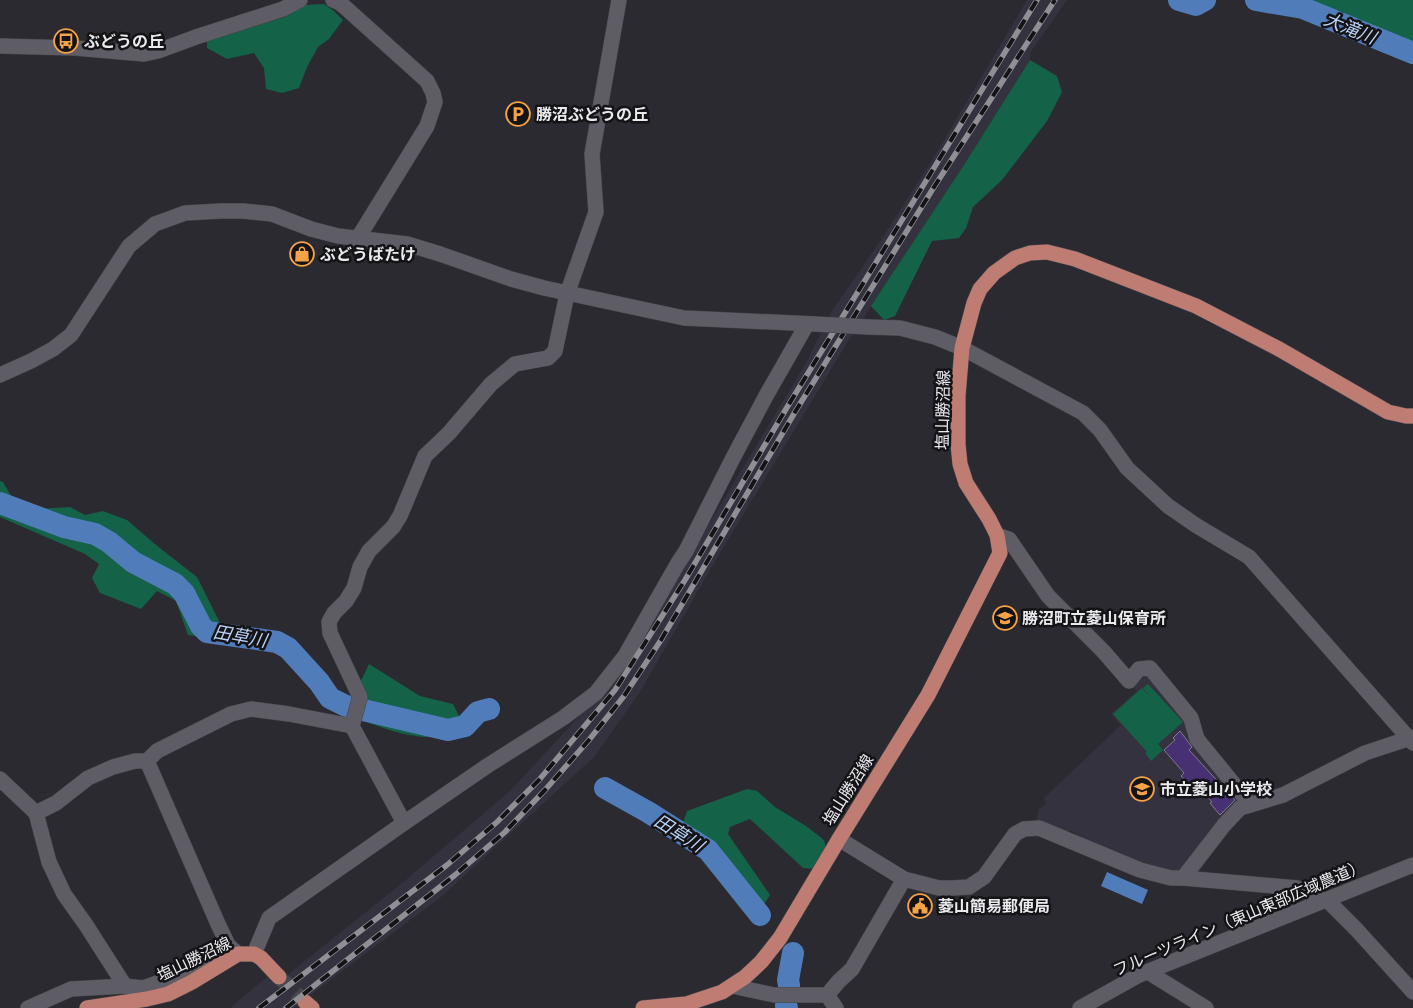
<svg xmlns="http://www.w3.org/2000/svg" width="1413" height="1008" viewBox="0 0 1413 1008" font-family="'Space Grotesk','Noto Sans JP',sans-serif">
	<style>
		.built { fill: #35323f }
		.green { fill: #146247 }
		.water { fill: #507cba }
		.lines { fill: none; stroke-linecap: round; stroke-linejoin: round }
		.river { stroke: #507cba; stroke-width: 22 }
		.building { fill: #473173; stroke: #7f7d86 }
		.major-tunnel { stroke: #48474d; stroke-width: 15; stroke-dasharray: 15 8; stroke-linecap: butt }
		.minor-casing { stroke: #47464c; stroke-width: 16 }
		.major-casing { stroke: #47464c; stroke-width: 16 }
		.minor { stroke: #5e5c65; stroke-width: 15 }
		.major { stroke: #be7c72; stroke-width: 15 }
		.rail-casing { stroke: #908f95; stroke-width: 5.5 }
		.rail { stroke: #141316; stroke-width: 4; stroke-dasharray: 11; stroke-linecap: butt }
		.minor-bridge-casing { stroke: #47464c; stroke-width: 16; stroke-linecap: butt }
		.minor-bridge { stroke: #5e5c65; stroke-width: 15 }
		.labels { text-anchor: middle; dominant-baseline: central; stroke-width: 5; stroke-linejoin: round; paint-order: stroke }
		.poi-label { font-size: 16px; font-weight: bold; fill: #eae9ee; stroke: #141316; text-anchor: start }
		.street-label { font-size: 16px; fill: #eae9ee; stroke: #141316 }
		.water-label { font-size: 18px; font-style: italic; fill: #b8d1f4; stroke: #141316 }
	</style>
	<rect width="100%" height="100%" fill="#2b2a31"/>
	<g class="built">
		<path d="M 1027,0 L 1067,0 L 1030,53 L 1030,60 L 962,168 L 847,343 L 714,563 L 640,692 L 594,757 L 441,897 L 293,1008 L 230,1008 L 268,976 L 276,984 L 401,884 L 510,791 L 610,683 L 654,616 L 807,361 L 832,311 L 879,243 L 937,152 Z"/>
		<path d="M 1150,675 L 1188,718 L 1238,800 L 1237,806 L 1180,871 L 1159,873 L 1100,848 L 1072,831 L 1062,832 L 1036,822 L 1039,809 L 1046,804 L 1044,798 L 1121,725 L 1111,714 L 1137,691 L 1132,686 L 1145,676 Z"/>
	</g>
	<g class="green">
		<path d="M 1304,0 L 1413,0 L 1413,48 L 1356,23 L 1343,12 Z"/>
		<path d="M 324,4 L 334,11 L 343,20 L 329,39 L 318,47 L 307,67 L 299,88 L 282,93 L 266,89 L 264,68 L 254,53 L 227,59 L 207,48 L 207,40 L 285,17 L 305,5 Z"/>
		<path d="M 1030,60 L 1057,76 L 1062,92 L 1047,121 L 1002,180 L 973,207 L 966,228 L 959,238 L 932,241 L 895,316 L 884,320 L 871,306 L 962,168 Z"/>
		<path d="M 0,481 L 3,482 L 13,499 L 34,509 L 70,507 L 85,515 L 103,511 L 127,520 L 156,545 L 197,577 L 220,623 L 210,638 L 188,635 L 176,601 L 157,591 L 141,609 L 100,593 L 92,578 L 99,564 L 85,554 L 0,517 Z"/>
		<path d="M 369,664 L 420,696 L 453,704 L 459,716 L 458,723 C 453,727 446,735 440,736 C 419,741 379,728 361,719 L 359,685 Z"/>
		<path d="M 1148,684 L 1183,722 L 1158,744 L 1163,750 L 1151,761 L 1145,753 L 1147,752 L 1113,714 L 1142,688 L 1153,700 L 1143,688 Z"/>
		<path d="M 747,789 L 757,791 L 775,807 L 806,826 L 824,840 L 826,848 L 815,869 L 803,868 L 750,819 L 730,827 L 728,834 L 770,895 L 763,906 L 739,906 L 723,883 L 696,838 L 682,826 L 687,811 Z"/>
	</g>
	<path class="water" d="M 1107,872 L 1148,890 L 1142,904 L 1101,886 Z"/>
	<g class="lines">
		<g class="river">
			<path d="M 1179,0 L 1196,5 L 1205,0"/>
			<path d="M 1256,0 L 1303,8 L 1413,53"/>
			<path d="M 0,503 L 64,527 L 95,534 L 109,542 L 133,562 L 175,584 L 184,593 L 201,626 L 207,632 L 277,642 L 288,648 L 319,682 L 330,698 L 346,706 L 448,730 L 465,726 L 478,712 L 489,709"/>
			<path d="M 605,788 L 648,812 L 708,850 L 760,915"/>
			<path d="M 789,985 L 788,980 L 793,953"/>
			<path d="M 786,1005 L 787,1008"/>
		</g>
	</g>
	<path class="building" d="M 1180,731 L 1192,747 L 1189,750 L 1235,800 L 1220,815 L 1210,803 L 1212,802 L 1194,781 L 1189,785 L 1181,776 L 1184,773 L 1164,750 L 1175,740 L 1173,738 Z"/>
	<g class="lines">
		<path class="major-tunnel" d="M 279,977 L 305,1002"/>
		<g class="minor-casing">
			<g id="minor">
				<path d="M 333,0 L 340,3 L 347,9 L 427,81 L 433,93 L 435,102 L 427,126 L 358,238"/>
				<path d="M 0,46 L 75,48 L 144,54 L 158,51 L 196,37 L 283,9 L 300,0"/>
				<path d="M 868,327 L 900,328 L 935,337 L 962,348 L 1083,413 L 1100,430 L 1127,468 L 1168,506 L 1197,526 L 1249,557 L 1413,743"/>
				<path d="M 0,375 L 31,361 L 53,349 L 71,335 L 129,246 L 155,224 L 185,213 L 221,211 L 243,211 L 272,214 L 311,229 L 338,236 L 407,244 L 440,254 L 511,279 L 544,288 L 684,318 L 815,324"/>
				<path d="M 997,535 L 1009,539 L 1048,596 L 1104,652 L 1129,681 L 1139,669 L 1150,668 L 1191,718 L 1197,739 L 1250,804"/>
				<path d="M 147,761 L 157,751 L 231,714 L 251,709 L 289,714 L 352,726"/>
				<path d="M 0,779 L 36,813 L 56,803 L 88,778 L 113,767 L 135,761 L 147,761 L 218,924 L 228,945 L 238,954"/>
				<path d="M 36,813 L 49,862 L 64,894 L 86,925 L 125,986"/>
				<path d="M 404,823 L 352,726 L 360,697 L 330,633 L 329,622 L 334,613 L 346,601 L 354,588 L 360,567 L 369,551 L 393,527 L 400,516 L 425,456 L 449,433 L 491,384 L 515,364 L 548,358 L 555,351 L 567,294 L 596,212 L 592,154 L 619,0"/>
				<path d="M 839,839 L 904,879 L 939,888 L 952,888 L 969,887 L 984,877 L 1015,834 L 1024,829 L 1039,828 L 1140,870 L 1171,878 L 1183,878 L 1297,888 L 1327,900 L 1356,929 L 1413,992"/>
				<path d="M 1183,878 L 1224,825 L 1240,808 L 1283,795 L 1365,753 L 1413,737"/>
				<path d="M 254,954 L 269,918 L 404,823 L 487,766 L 563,718 L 596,693 L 625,656 L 678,563 L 686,551 L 734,456 L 767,394 L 807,324"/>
				<path d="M 1148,972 L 1206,1008"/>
				<path d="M 732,986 L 774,995 L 827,995"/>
				<path d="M 827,995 L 839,981 L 852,969 L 904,879"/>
				<path d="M 827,995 L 836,1008"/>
				<path d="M 28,1008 L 71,989 L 125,986 L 143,988 L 174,977 L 204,962 L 228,945"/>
				<path d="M 1080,1008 L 1139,975 L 1413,865"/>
			</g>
		</g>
		<g class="major-casing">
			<g id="major">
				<path d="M 305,1002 L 312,1008"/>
				<path d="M 87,1008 L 147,999 L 168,994 L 192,982 L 238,954 L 254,954 L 261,958 L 279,977"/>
				<path d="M 643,1008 L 686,1004 L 722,992 L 745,977 L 761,962 L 780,938 L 839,839 L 928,695 L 1000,553 L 997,535 L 989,519 L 966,483 L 960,464 L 958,444 L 958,396 L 962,348 L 974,303 L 980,289 L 994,273 L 1015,258 L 1030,253 L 1047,252 L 1075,259 L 1196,306 L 1279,349 L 1388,412 L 1406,416 L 1413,416"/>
			</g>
		</g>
		<use href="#minor" class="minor"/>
		<use href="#major" class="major"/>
		<g class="rail-casing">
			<g id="rail">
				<path d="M 259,1008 L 447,865 L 497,822 L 539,780 L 615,690 L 685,580 L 786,409 L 1037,0"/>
				<path d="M 286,1008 L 455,875 L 505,832 L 545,790 L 589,740 L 624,696 L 661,640 L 795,412 L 934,187 L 1055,0"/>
			</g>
		</g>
		<use href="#rail" class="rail"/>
		<g class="minor-bridge-casing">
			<path id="minor-bridge" d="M 815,324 L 868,327"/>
		</g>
		<use href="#minor-bridge" class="minor-bridge"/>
	</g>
	<defs>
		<g id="bus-ring" transform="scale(1.25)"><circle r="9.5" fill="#141316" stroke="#f6a247" stroke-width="1.5"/><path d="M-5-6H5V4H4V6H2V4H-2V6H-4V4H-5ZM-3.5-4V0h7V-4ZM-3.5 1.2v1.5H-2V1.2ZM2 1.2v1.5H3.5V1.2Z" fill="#f6a247"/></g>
		<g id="parking-ring" transform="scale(1.25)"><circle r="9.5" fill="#141316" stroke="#f6a247" stroke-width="1.5"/><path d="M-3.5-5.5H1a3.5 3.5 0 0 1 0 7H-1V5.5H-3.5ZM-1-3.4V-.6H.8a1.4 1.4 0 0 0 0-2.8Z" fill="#f6a247"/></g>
		<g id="shop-ring" transform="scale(1.25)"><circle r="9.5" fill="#141316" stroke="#f6a247" stroke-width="1.5"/><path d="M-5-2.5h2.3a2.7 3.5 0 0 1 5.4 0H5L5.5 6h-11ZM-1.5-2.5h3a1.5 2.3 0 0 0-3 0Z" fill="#f6a247"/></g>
		<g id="school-ring" transform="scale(1.25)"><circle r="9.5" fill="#141316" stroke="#f6a247" stroke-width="1.5"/><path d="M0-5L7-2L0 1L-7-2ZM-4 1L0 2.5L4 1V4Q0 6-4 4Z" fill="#f6a247"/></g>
		<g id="civic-ring" transform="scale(1.25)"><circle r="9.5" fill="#141316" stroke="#f6a247" stroke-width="1.5"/><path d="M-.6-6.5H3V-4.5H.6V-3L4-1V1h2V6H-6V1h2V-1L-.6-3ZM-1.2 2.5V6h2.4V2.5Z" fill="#f6a247"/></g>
	</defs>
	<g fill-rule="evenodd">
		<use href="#bus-ring" x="66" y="41"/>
		<use href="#parking-ring" x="518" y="114"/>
		<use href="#shop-ring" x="302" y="254"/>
		<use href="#school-ring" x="1005" y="618"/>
		<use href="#school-ring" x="1142" y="789"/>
		<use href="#civic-ring" x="920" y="906"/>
	</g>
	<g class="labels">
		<g class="poi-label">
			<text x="84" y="41">ぶどうの丘</text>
			<text x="536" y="114">勝沼ぶどうの丘</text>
			<text x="320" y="254">ぶどうばたけ</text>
			<text x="1022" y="618">勝沼町立菱山保育所</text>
			<text x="1160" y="789">市立菱山小学校</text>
			<text x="938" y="906">菱山簡易郵便局</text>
		</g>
		<g class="street-label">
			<text transform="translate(943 410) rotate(-89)">塩山勝沼線</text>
			<text transform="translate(848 790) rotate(-58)">塩山勝沼線</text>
			<text transform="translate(1239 918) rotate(-23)">フルーツライン（東山東部広域農道）</text>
			<text transform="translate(194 959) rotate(-26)">塩山勝沼線</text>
		</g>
		<g class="water-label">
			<text transform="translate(1350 28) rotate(22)">大滝川</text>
			<text transform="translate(240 636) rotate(10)">田草川</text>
			<text transform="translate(679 833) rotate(32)">田草川</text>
		</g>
	</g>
</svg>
